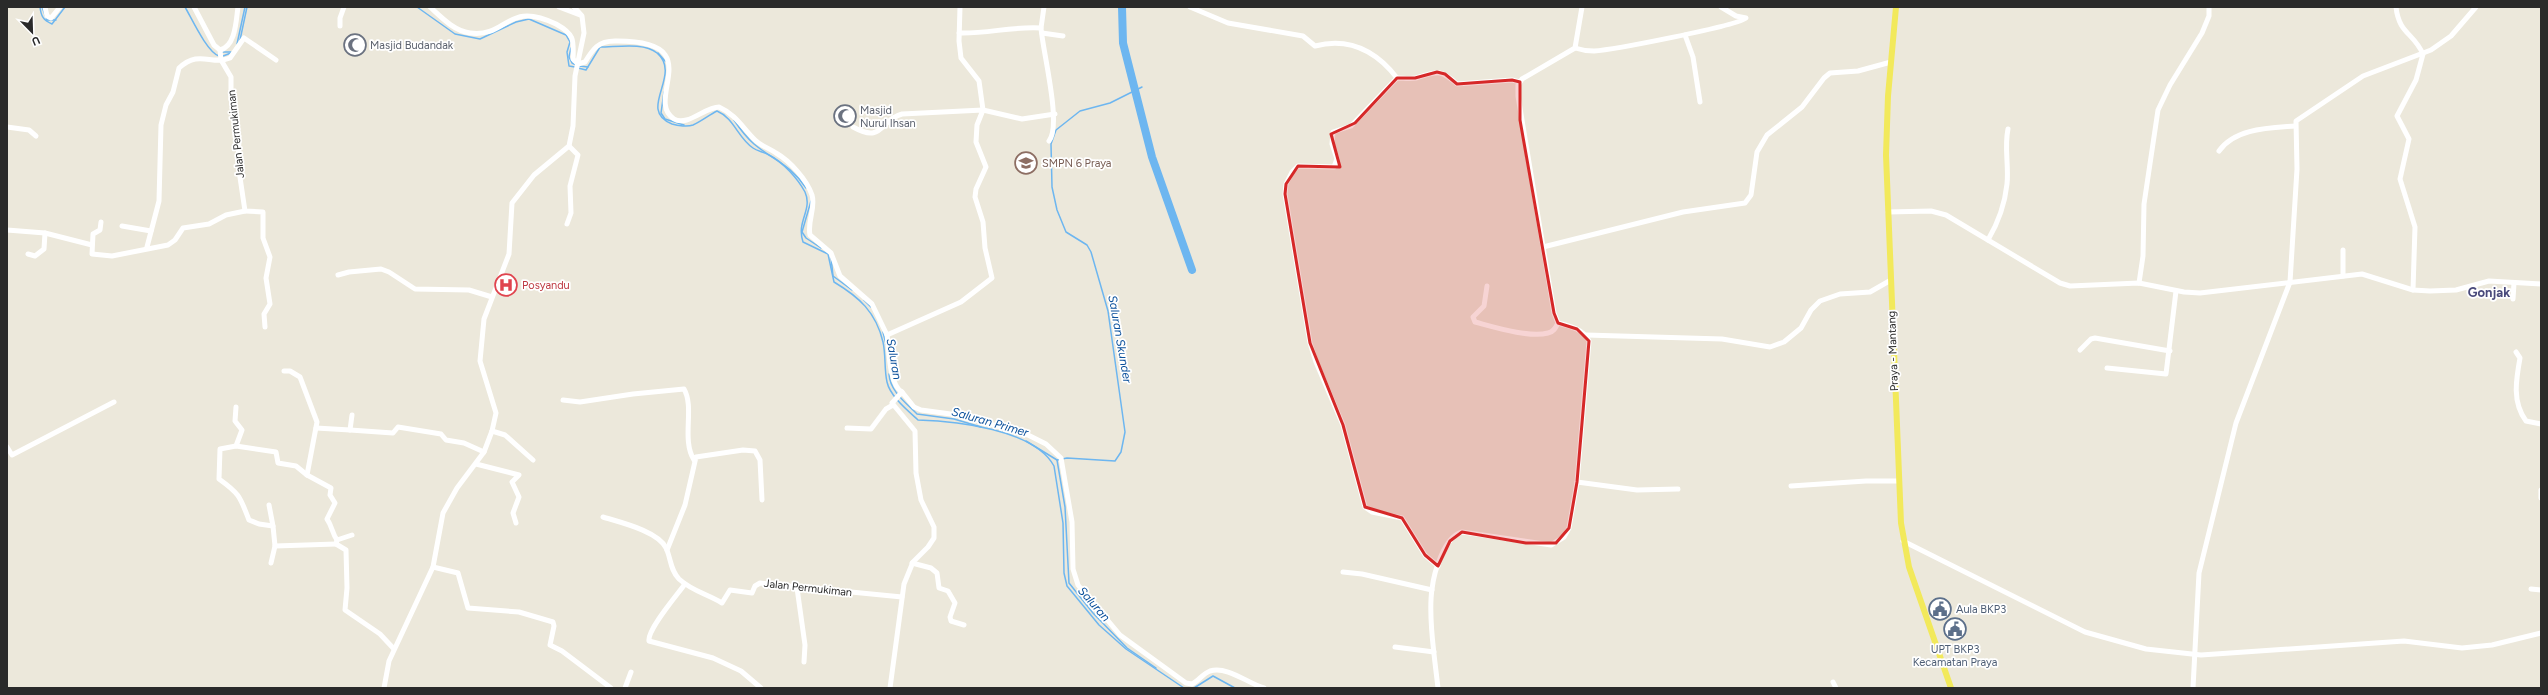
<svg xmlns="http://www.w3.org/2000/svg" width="2548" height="695" viewBox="0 0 2548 695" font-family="Figtree,sans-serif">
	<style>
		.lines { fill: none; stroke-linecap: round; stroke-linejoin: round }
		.stream { stroke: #6db6f0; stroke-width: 1.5 }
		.river { stroke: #6db6f0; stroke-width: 8 }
		.minor { stroke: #fff; stroke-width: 5 }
		.major { stroke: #f2e95b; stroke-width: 6 }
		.marked { fill: #d62828; fill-opacity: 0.2; stroke: #d62828; stroke-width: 3; stroke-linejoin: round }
		.labels { text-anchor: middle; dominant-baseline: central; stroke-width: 3.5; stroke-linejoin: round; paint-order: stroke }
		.worship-label { font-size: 11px; fill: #5b616d; stroke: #fff; text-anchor: start }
		.street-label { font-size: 11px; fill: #2a2a2a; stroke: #fff }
		.education-label { font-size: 11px; fill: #785e54; stroke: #fff; text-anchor: start }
		.health-label { font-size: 11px; fill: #be3a42; stroke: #fff; text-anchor: start }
		.service-label { font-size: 11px; fill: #4e5e75; stroke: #fff; text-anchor: start }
		.water-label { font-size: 12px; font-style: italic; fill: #0c519c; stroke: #fff }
		.quarter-label { font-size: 13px; font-weight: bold; fill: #4a4a7b; stroke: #fff }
	</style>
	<rect width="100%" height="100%" fill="#ece8db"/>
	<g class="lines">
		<g class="stream">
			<path d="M 40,7 C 41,16 43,20 52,24 L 65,7"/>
			<path d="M 42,7 L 47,20 L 56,20"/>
			<path d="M 185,7 C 192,19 207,52 219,56"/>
			<path d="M 417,7 L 455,34 L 480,39 L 516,22 L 529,19 L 566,35 L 570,42 L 567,52 L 569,66 L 575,67"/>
			<path d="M 240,40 L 247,7"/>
			<path d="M 237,44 L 245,7"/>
			<path d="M 571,48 L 569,57 L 572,63 L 576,65"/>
			<path d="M 221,52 L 231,52"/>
			<path d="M 658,53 L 665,61"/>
			<path d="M 223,56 L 231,53"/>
			<path d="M 579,66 L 588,67"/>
			<path d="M 578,68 L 586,70 L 600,47 C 617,47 644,42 657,53 C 683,75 636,110 672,124 C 678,126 688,127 693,125 C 702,121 709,115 717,111 C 734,118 738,138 753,148 C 757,151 764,152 769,155 C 783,162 798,179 805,192 C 813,210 796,221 803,242 L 828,254 L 834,282 C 859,297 876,312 883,342 C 886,355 884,369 887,382 C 890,396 907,410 918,420 C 955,421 1034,429 1054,466 L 1063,523 L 1064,573 L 1067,586 L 1099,625 L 1126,649 L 1184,688"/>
			<path d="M 664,92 L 661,113 L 665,119 L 684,125"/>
			<path d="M 734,120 C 740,129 746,137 754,144 C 773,160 791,165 806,188"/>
			<path d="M 811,201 L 802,232 L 806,238 L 821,248"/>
			<path d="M 831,257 L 833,276 L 852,290"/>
			<path d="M 864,300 L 871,307"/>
			<path d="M 883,332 L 886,344"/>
			<path d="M 889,374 C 890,391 905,402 917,414 L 954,419 L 981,427"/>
			<path d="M 1026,441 L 1057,460 L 1065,507 L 1069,583 L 1093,613 L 1127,648 L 1156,668"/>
			<path d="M 1057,460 L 1067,458 L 1115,461 L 1121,452 L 1125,432 L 1108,311 L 1091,252 L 1087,245 L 1066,232 L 1057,210 L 1052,187 L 1051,144 L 1056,130 L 1080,111 L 1110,103 L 1142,87"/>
			<path d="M 1194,688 L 1213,676 L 1235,688"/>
		</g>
		<path class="river" d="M 1122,7 L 1123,43 L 1152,157 L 1192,270"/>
		<g class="minor">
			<path d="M 45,7 L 47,16 L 51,18 L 60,7"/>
			<path d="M 194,7 L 214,45 L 220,50 C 236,46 236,20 238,7"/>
			<path d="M 430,7 C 441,17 454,31 470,33 C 508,38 506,0 556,24 C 574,34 574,39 573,59 L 578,64 L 585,62 C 593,49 598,41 615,41 C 711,40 643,99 674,119 C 687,127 705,107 719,107 C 735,114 743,128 755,140 C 761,146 769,148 776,153 C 790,161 807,180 812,195 C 816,208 807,221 810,235 L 831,253 L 840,276 L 872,304 L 887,335 L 961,302 L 992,278 L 985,248 L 983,222 L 975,197 L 976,189 L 986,167 L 976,142 L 977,125 L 983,110 L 979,81 L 961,58 L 959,41 L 960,7"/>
			<path d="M 559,7 L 580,15"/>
			<path d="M 1190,7 L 1228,23 L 1303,36 L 1315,46 C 1350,37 1376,51 1397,78"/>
			<path d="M 2396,7 C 2399,34 2413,32 2423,54 L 2416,80 L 2397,116 L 2409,139 L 2400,179 L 2415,227 L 2413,290"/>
			<path d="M 340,26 L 340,18 L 344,7"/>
			<path d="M 1041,28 L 1044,7"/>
			<path d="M 959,33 C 987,34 1013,26 1041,28 C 1043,53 1062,125 1049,141"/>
			<path d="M 1042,33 L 1063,36"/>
			<path d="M 1685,35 L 1693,57 L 1700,102"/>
			<path d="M 1575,48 C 1581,50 1587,51 1594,51 C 1612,50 1737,26 1746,18 L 1736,16 L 1721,7"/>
			<path d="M 220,50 L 221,60 L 231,77 L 231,99 L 239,140 L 238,164 L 245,211 L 263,212 L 263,238 L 270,257 L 266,278 L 270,304 L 264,314 L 265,327"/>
			<path d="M 7,127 L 29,130 L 36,136"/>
			<path d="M 853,127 C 884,144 879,120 902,114 L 983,110 L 1022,119 L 1055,114"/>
			<path d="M 2219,151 C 2235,128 2270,128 2295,126"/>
			<path d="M 1888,212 L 1931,211 L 1946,215 L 2060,283 L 2070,286 L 2139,283 L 2184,292 L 2200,293 L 2362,274 L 2413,290 L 2430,291 L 2456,290 L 2489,281 L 2541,284"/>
			<path d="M 101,222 L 100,230 L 93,234 L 92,254 L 112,256 L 168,245 L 175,240 L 183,228 L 209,224 L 226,215 L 245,211"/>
			<path d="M 567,224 L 571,213 L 570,186 L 578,155 L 569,146"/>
			<path d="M 122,226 L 151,231"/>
			<path d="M 7,230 L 45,233 L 92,245"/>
			<path d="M 1988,240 C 1998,223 2005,203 2007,184 C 2009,165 2004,148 2008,129"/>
			<path d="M 147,247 L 159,201 L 161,125 L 166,105 L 173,92 L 179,68 C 200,49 211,66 230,58 L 244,38 L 276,60"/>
			<path d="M 1543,247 L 1683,212 L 1745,203 L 1751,195 L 1757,152 L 1767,135 L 1802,107 L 1824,78 L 1830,73 L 1858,71 L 1891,62"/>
			<path d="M 28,254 L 35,256 L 44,249 L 45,233"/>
			<path d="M 338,275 L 349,272 L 381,269 L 389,272 L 415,289 L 469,290 L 492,297"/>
			<path d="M 2343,276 L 2343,250"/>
			<path d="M 2139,283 L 2143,256 L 2144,204 L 2158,110 L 2170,85 L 2202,33 L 2209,16 L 2209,7"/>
			<path d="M 1487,286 L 1484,306 L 1473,317 L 1475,322 C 1494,327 1529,338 1548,333 C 1554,332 1556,327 1558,323"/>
			<path d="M 2513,299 L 2514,283"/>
			<path d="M 887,335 C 889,349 889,385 902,392 L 892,403 L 915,431 L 916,473 L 921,500 L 934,527 L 934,538 L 928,547 L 913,562 L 904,584 L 890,688"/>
			<path d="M 1586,335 L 1722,339 L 1770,347 L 1784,342 L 1801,328 L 1811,310 L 1820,301 L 1840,294 L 1870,292 L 1891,280"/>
			<path d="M 2080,350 L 2091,339 L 2095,338 L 2170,351"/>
			<path d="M 2516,352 L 2520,358 C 2516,380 2512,402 2526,421 L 2541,424"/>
			<path d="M 2107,368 L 2166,374 L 2176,291"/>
			<path d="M 284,371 L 290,371 L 300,377 L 317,422 L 307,475 L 331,488 L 330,495 L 335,503 L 327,519 C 332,526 332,533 337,540"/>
			<path d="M 902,392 L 914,407 L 921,410 L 958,415 L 1028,435 L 1046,444 L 1061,458 L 1072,522 L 1073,569 L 1078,585 L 1120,635 L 1186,683 L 1192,684 C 1199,681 1202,674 1210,671 C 1228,666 1247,683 1264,688"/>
			<path d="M 563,400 L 580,402 L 633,394 L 684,389 C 695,408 681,439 694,460"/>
			<path d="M 236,407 L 235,421 L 242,430 L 236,446 L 276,452 L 278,463 L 296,466 L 307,475"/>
			<path d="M 352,415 L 350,430 L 393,433 L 398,427 L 441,434 L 446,440 L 464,443 L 484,452"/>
			<path d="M 316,428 L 350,430"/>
			<path d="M 847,428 L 871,429 L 886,409 L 893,405"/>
			<path d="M 492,431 L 505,435 L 533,460"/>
			<path d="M 236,446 L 220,449 L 219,479 C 240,494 240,497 249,520 L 259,524 L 273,526 L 275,546 L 271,563"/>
			<path d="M 7,447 L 12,455 L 114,402"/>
			<path d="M 476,464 L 519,475 L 512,482 L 519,497 L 513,513 L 516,523"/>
			<path d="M 1577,482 L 1637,490 L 1678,489"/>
			<path d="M 1791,486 L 1866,481 L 1898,481"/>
			<path d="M 2541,490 L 2541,498"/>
			<path d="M 269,505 L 273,526"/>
			<path d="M 603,517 C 619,522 658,531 666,548 C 671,558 670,570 679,579 C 692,591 707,594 722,603 L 730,590 L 752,593 L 755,586 L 760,583 L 902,597"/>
			<path d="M 352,535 L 337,540 L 336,544 L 346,550 L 347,588 L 345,610 L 380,634 L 394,649"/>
			<path d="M 1903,541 L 2085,632 L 2146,649 L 2201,655 L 2404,641 L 2462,648 L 2492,645 L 2541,633"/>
			<path d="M 275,546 L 336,544"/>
			<path d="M 667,550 L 685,505 L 696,457 L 743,450 L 755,451 L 760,460 L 762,500"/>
			<path d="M 912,563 L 931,568 L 937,573 L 939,588 L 948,591 L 955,603 L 950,617 L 951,621 L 964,625"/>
			<path d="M 1438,566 L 1425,555 L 1402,518 L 1372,512 L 1365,507 L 1343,425 L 1316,362 L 1310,343 L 1285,194 L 1286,184 L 1292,172 L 1298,166 L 1334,167 L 1337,159 L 1332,144 L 1333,132 L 1351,126 L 1397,78 C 1403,78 1410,79 1416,78 C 1437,72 1439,68 1457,84 L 1512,80 L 1520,82"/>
			<path d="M 433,567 L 458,573 L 468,608 L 519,612 L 553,622 L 554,626 L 550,645 L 562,651 L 611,688"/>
			<path d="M 1343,572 L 1362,574 L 1432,590"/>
			<path d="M 685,584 C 677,595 647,630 649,641 L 713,658 L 741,671 L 761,688"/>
			<path d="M 797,588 L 805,645 L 804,662"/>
			<path d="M 2531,589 L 2541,590"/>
			<path d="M 1395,647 L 1434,652"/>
			<path d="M 1833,682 L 1836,688"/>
			<path d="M 384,688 L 389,661 L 433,567 L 443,513 L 457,488 L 484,452 L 492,431 L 496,413 L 480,361 L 484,319 L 509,254 L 512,203 L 534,175 L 569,146 L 573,126 L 575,76 L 584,33 L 582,16 L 574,7"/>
			<path d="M 625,688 L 631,672"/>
			<path d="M 1438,688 C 1435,661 1428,616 1432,589 C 1434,572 1444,537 1462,532 L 1551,545 L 1564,537 L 1569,528 L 1577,482 L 1589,341 C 1583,329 1570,326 1558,323 L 1554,313 L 1518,96 L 1518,85 L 1522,79 L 1575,48 L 1582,7"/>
			<path d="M 2193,688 L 2199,573 L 2236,423 L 2290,282 L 2297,169 L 2296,121 L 2363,76 L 2431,50 L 2451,36 L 2476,7"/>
		</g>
		<path class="major" d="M 1896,7 L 1888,96 L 1886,155 L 1901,523 L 1909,567 L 1951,688"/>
	</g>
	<path class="marked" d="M 1437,72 L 1445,74 L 1457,84 L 1512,80 L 1520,82 L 1520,120 L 1554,313 L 1558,323 L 1577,329 L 1589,341 L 1577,482 L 1569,528 L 1556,543 L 1526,543 L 1462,532 L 1450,541 L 1438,566 L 1425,555 L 1402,518 L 1365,507 L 1343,425 L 1310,343 L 1285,194 L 1286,184 L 1298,166 L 1340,167 L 1331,134 L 1355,123 L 1397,78 L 1415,78 Z"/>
	<defs>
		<g id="mosque-ring" transform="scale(1.15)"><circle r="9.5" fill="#fff" stroke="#6b7280" stroke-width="1.5"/><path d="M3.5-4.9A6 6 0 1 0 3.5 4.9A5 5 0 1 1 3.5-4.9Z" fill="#6b7280"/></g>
		<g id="school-ring" transform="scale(1.15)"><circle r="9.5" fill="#fff" stroke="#8d6e63" stroke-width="1.5"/><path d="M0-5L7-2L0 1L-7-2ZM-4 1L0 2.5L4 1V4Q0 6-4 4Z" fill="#8d6e63"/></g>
		<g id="hospital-ring" transform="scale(1.15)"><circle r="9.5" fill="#fff" stroke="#e0444e" stroke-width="1.5"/><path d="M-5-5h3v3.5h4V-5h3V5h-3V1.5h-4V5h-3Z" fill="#e0444e"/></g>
		<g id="civic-ring" transform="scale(1.15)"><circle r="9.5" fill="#fff" stroke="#5c6f8a" stroke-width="1.5"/><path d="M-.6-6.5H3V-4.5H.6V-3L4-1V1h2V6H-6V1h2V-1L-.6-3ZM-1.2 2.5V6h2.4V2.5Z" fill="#5c6f8a"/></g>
	</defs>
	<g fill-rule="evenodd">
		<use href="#mosque-ring" x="355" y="45"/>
		<use href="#mosque-ring" x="845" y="116"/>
		<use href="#school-ring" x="1026" y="163"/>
		<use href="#hospital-ring" x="506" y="285"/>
		<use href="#civic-ring" x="1940" y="609"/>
		<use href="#civic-ring" x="1955" y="629"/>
	</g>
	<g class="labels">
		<g class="worship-label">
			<text x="370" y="45">Masjid Budandak</text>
			<text x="860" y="110">Masjid<tspan x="860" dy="13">Nurul Ihsan</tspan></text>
		</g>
		<g class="street-label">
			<text transform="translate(236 134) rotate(-96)">Jalan Permukiman</text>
			<text transform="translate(1893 351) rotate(-92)">Praya - Mantang</text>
			<text transform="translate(808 588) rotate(6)">Jalan Permukiman</text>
		</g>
		<g class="education-label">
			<text x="1042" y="163">SMPN 6 Praya</text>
		</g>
		<g class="health-label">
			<text x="522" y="285">Posyandu</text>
		</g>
		<g class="service-label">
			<text x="1956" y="609">Aula BKP3</text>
			<text x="1955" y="649" text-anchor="middle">UPT BKP3<tspan x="1955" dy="13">Kecamatan Praya</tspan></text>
		</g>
		<g class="water-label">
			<text transform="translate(1120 339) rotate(80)">Saluran Skunder</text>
			<text transform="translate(894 359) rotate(80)">Saluran</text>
			<text transform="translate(990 422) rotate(16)">Saluran Primer</text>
			<text transform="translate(1094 604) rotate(49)">Saluran</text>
		</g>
		<g class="quarter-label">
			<text x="2489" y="292">Gonjak</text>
		</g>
	</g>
	<rect width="2548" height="695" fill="none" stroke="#2a2a2a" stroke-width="16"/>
	<g transform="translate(32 32) rotate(157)" stroke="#ffffff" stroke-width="3" paint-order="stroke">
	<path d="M0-3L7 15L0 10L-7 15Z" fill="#2a2a2a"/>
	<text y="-6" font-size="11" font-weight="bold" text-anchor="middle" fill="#2a2a2a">U</text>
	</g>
</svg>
